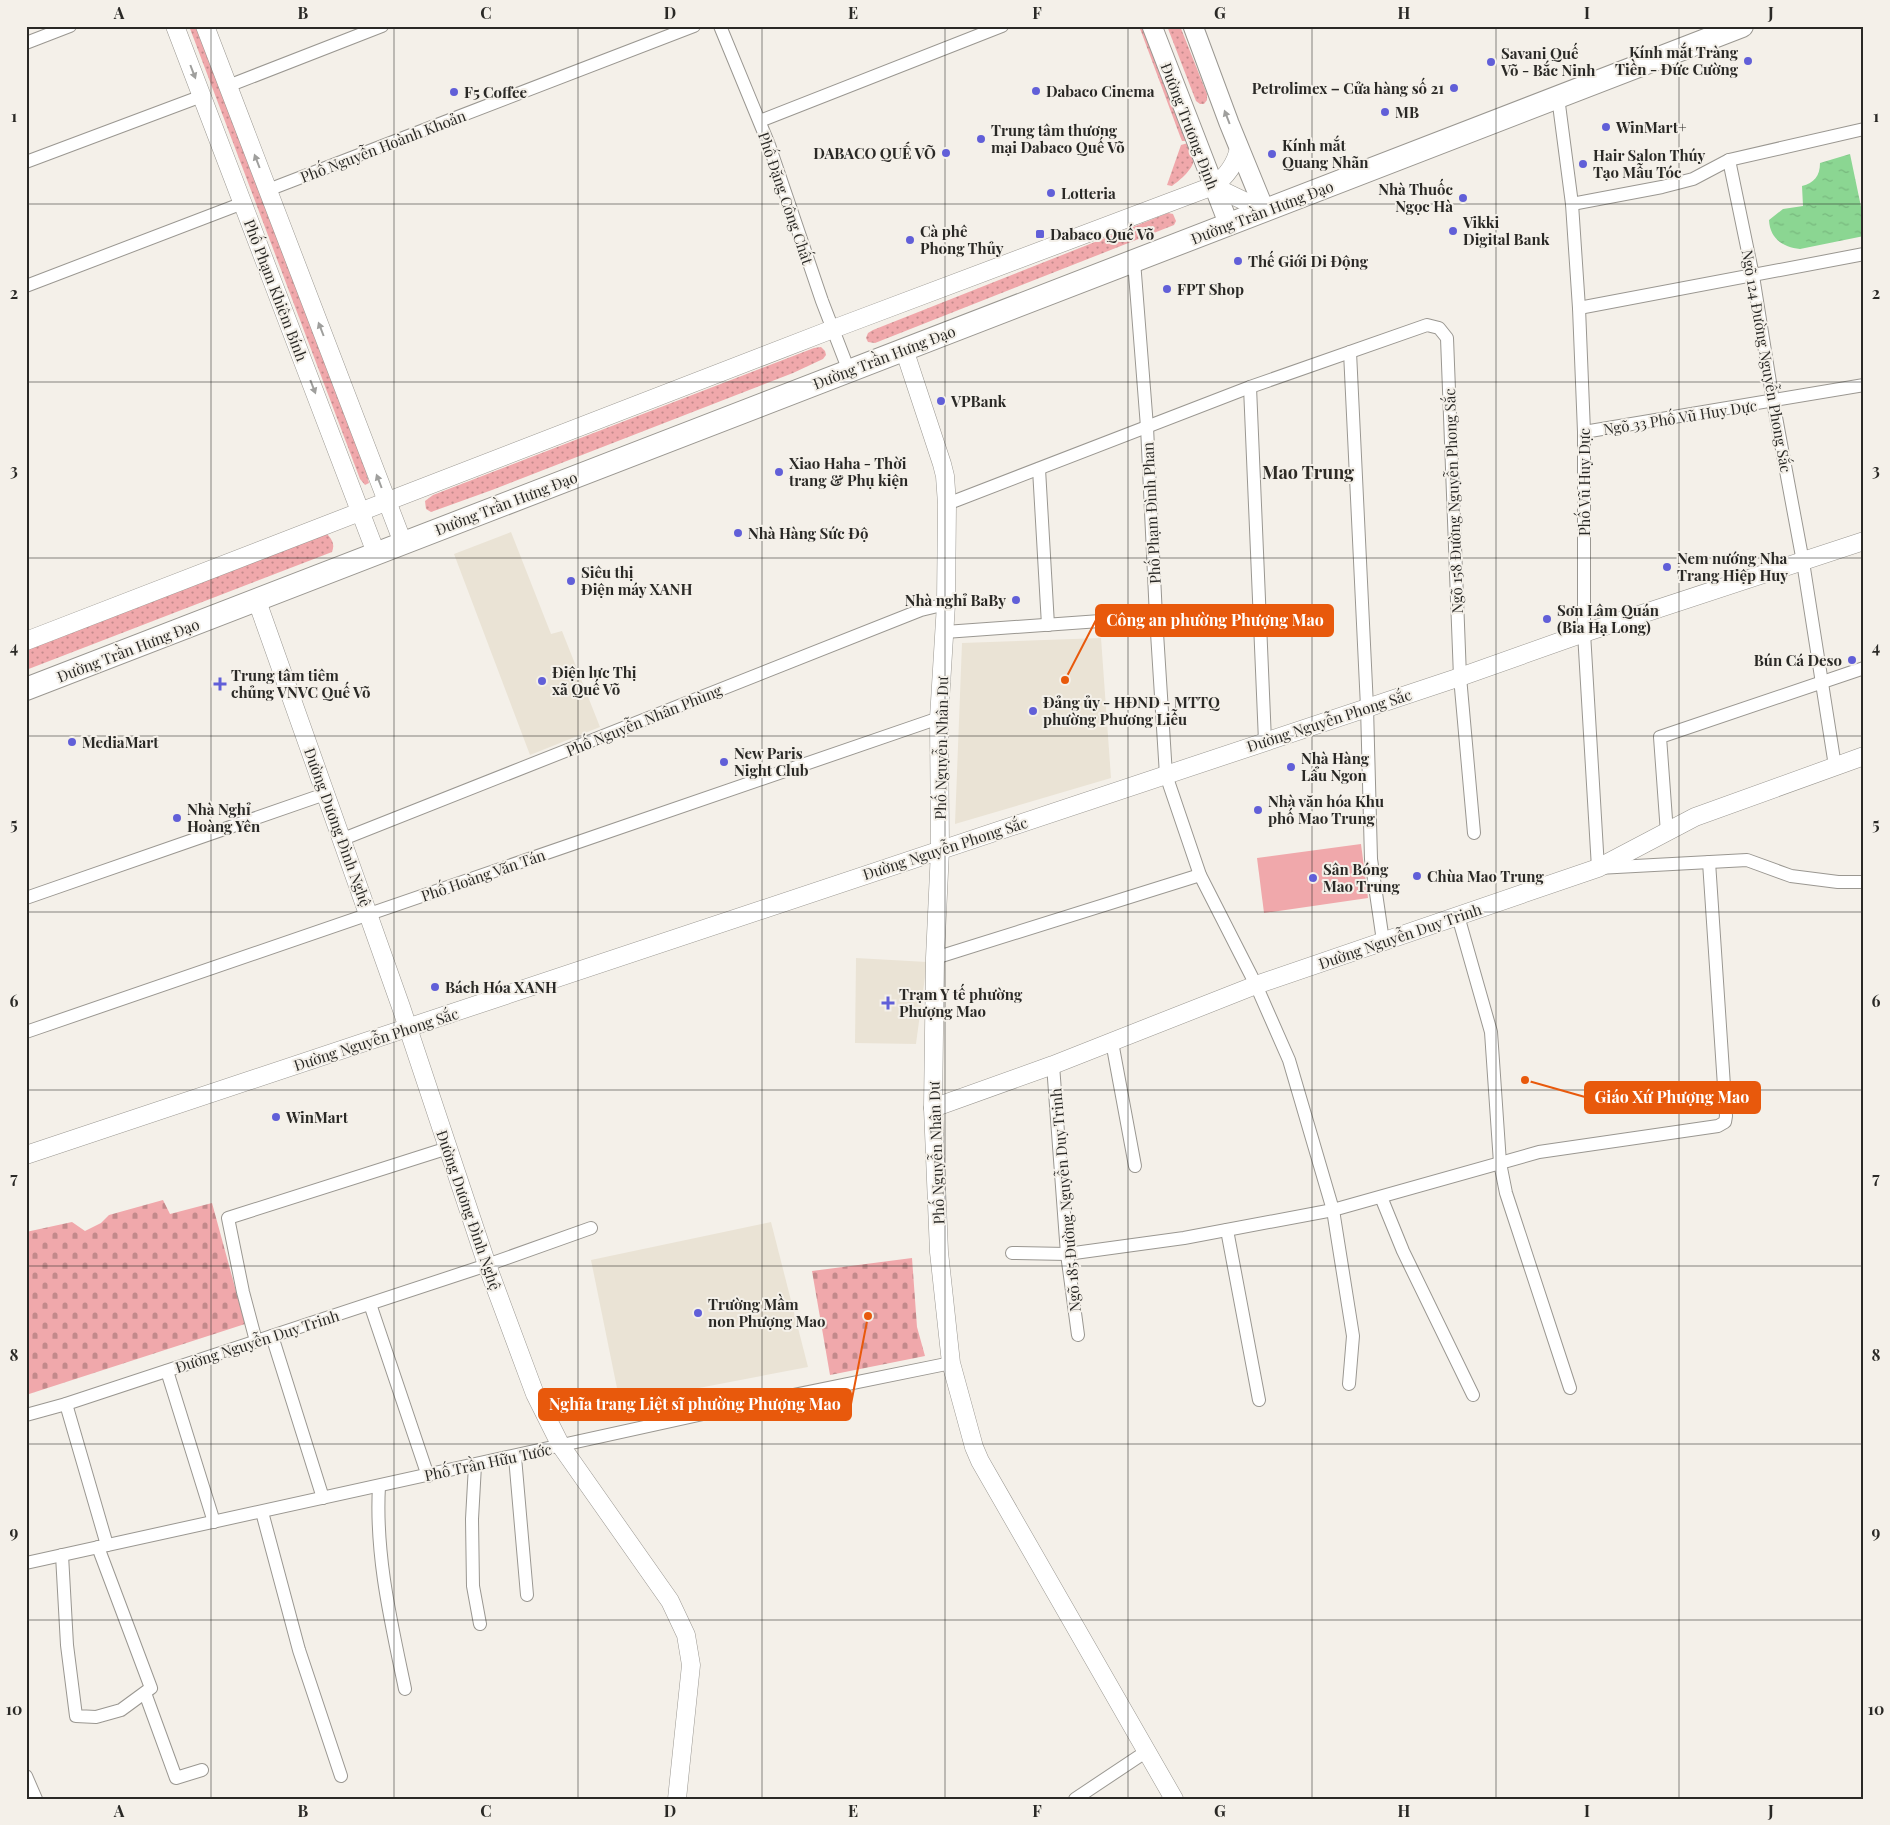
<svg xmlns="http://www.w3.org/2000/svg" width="1890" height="1825" viewBox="0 0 1890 1825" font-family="'Playfair Display',serif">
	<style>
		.built { fill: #eae3d5 }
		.grass { fill: url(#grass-dots) }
		.cemetery { fill: url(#cemetery-stones) }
		.pitch { fill: #f0a8ab }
		.water { fill: url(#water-ripples) }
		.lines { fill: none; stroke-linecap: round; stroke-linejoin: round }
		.street-casing { stroke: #9a9791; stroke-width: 14 }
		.secondary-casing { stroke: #9a9791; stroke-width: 19 }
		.primary-casing { stroke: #9a9791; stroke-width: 21 }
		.highway-casing { stroke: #9a9791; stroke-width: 24 }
		.street { stroke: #fff; stroke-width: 12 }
		.secondary { stroke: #fff; stroke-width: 18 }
		.primary { stroke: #fff; stroke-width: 19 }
		.highway { stroke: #fff; stroke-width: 22 }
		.oneway { fill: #9f9f9d }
		.grid { fill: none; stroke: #2a2926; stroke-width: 1; stroke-opacity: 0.55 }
		.poi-dot { fill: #615fd8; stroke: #f4f0e9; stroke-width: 2 }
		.labels { text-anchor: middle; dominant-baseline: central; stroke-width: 4; stroke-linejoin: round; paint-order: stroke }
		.poi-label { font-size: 15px; font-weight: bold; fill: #2a2926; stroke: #f4f0e9; text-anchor: start }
		.street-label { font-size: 15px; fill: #2a2926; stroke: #f4f0e9 }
		.quarter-label { font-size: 18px; font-weight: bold; fill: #2d2a25; stroke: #f4f0e9 }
		.leader { fill: none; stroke: #e8590c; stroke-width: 2 }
		.callout-dot { fill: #e8590c; stroke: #f4f0e9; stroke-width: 2 }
		.callout { fill: #e8590c; stroke: #e8590c; stroke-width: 2 }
		.callout-label { font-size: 16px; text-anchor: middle; font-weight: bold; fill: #fff }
		.neatline { fill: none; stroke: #2a2926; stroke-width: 2 }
		.grid-label { font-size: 16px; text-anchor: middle; font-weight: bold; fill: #2a2926 }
	</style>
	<defs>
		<pattern id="grass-dots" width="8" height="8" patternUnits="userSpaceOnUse" patternTransform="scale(1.25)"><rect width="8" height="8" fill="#f0a8ab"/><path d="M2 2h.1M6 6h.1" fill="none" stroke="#c3898b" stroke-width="1.8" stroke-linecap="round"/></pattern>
		<pattern id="cemetery-stones" width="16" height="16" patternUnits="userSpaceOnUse" patternTransform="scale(1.25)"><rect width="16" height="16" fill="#f0a8ab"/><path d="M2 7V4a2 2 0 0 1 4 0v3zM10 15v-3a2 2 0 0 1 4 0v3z" fill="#c3898b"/></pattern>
		<pattern id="water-ripples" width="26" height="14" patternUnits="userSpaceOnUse" patternTransform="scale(1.25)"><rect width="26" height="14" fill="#8bd692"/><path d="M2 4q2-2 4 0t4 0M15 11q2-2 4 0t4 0" fill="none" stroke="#78b87e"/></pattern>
	</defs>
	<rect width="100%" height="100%" fill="#f4f0e9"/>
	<g class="built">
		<path d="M 511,532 L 551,634 L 562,631 L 600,727 L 530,755 L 454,554 Z"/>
		<path d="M 1101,638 L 1111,778 L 955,824 L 962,643 Z"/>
		<path d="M 856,958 L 927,962 L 916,1044 L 855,1043 Z"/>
		<path d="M 771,1222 L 808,1367 L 620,1403 L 591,1260 Z"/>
	</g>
	<g class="grass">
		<path d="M 189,26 L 197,26 L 366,471 L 369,483 L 365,485 L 360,479 Z"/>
		<path d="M 1139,26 L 1145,26 L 1186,136 L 1185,141 L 1182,141 L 1180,136 Z"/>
		<path d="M 1167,26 L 1180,26 L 1207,94 L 1207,100 L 1204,104 L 1200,104 L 1196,101 Z"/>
		<path d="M 1188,143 C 1190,148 1194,153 1194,158 C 1194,169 1180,180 1172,186 L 1167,185 L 1181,145 Z"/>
		<path d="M 1168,213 L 1173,214 L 1176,221 L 1174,225 L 875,343 L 868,342 L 866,338 L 868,333 L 873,330 Z"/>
		<path d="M 821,347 L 825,351 L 826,355 L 823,359 L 793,373 L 492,490 L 431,512 L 426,509 L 425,501 L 433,495 L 814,348 Z"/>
		<path d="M 326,533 C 332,539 335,544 332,552 L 26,670 L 26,649 Z"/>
	</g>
	<g class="cemetery">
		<path d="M 163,1200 L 170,1214 L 212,1203 L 245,1324 L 26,1395 L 26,1232 L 72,1222 L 85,1231 L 101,1223 L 109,1215 Z"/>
		<path d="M 912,1258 L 917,1327 L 925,1356 L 830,1375 L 812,1271 Z"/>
	</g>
	<path class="pitch" d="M 1361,844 L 1368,898 L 1264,913 L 1257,858 Z"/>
	<path class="water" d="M 1850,154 L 1864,221 L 1864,236 L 1800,249 C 1783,247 1770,239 1769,220 L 1783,209 L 1803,206 L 1802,186 C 1814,183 1820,176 1820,163 Z"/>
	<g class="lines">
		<g class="street-casing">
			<g id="street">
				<path d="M 720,26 L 769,145 L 822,301 L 849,371"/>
				<path d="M 26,43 L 70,26"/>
				<path d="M 228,86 L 382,26"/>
				<path d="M 1558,97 L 1572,204 L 1579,308 L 1584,432 L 1584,633 L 1598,868 L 1747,860 L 1791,876 L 1838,882 L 1864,882"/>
				<path d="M 760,121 L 1002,26"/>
				<path d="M 1729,160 L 1753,276 L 1773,401 L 1803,562 L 1835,766"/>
				<path d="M 26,162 L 202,96"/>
				<path d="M 268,190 L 694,26"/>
				<path d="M 1572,204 L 1662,187 L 1693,179 L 1729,160 L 1864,129"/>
				<path d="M 1134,261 L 1147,427 L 1156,617 L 1166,775 L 1200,875 L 1256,985 L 1289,1060 L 1333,1210 L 1353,1336 L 1349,1384"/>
				<path d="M 26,286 L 243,203"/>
				<path d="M 1579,308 L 1864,254"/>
				<path d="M 1350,352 L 1367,707 L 1371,859 L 1383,941"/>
				<path d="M 1250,387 L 1265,741"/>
				<path d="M 1584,432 L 1864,385"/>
				<path d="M 1039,469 L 1048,625"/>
				<path d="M 947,504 L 1250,387 L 1427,325 L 1439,328 L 1447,338 L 1460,677 L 1474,833"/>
				<path d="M 945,632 L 1156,617"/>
				<path d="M 1667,833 L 1660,737 L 1864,668"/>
				<path d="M 343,839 L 921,610 L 946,604"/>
				<path d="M 26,898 L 325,794"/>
				<path d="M 1458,916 L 1491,1032 L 1500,1163 L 1506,1193 L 1570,1388"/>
				<path d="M 935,958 L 1200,875"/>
				<path d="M 26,1032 L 939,718"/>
				<path d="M 1112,1042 L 1135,1166"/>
				<path d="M 1053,1065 L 1067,1254 L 1078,1335"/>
				<path d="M 1381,1197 L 1403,1251 L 1473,1395"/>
				<path d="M 1227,1230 L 1259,1400"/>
				<path d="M 1012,1253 L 1067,1254 L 1184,1238 L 1333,1210 L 1539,1152 L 1718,1126 L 1725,1122 L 1726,1116 L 1709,862"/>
				<path d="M 370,1304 L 428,1476"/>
				<path d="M 272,1336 L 323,1498"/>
				<path d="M 256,1341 L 243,1292 L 228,1218 L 448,1148"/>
				<path d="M 167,1371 L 214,1522"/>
				<path d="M 66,1404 L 107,1545"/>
				<path d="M 26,1415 L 66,1404 L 487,1265 L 591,1228"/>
				<path d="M 515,1457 L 527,1595"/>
				<path d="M 475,1465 L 472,1519 L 473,1586 L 480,1624"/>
				<path d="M 379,1486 C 375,1555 391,1622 405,1689"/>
				<path d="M 262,1512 L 299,1650 L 341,1776"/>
				<path d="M 62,1555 L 67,1645 L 76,1716 L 96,1717 L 121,1710 L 151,1688 L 98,1547"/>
				<path d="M 26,1563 L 735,1407 L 951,1363"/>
				<path d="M 145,1693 L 176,1778 L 202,1770"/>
				<path d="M 26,1776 L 36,1799"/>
				<path d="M 1075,1799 L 1147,1751"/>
			</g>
		</g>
		<g class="secondary-casing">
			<g id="secondary">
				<path d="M 175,26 L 376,553"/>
				<path d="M 205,26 L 403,543"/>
				<path d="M 1213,186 L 1265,211"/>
				<path d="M 904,349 L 942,464 L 945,476 L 947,504 L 946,604 L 939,718 L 940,850 L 935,958 L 933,1108 L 939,1252 L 951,1363 L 974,1447 L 980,1461 L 1174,1799"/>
				<path d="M 257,601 L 401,1007 L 487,1265 L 535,1394 L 561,1446 L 670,1601 L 686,1635 L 691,1665 L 677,1799"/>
				<path d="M 26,641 L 833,329 L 1213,186 C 1226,177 1236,163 1239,148"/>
				<path d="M 933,1108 L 1053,1065 L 1256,985 L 1598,868 L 1695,817 L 1864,756"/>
				<path d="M 26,1155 L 1460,677 L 1584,633 L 1864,541"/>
			</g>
		</g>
		<g class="primary-casing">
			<g id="primary">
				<path d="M 1152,26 L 1229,225"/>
				<path d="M 1193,26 L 1229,123 L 1265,211"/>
			</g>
		</g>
		<g class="highway-casing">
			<path id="highway" d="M 26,689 L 1742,26"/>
		</g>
		<use href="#street" class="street"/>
		<use href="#secondary" class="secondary"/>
		<use href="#primary" class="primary"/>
		<use href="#highway" class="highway"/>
	</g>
	<defs><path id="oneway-solid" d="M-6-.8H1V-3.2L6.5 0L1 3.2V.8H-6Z" transform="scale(1.25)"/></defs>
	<g class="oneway">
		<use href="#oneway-solid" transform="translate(193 72) rotate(69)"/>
		<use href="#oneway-solid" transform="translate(1227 117) rotate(-111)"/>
		<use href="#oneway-solid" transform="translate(257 161) rotate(-111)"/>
		<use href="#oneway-solid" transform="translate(321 329) rotate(-111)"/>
		<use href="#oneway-solid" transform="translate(313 387) rotate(69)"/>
		<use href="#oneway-solid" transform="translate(379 481) rotate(-111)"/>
	</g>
	<path class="grid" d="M 211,26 L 211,1799M 394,26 L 394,1799M 578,26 L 578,1799M 762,26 L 762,1799M 945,26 L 945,1799M 1128,26 L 1128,1799M 1312,26 L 1312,1799M 1496,26 L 1496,1799M 1679,26 L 1679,1799M 26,204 L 1864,204M 26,382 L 1864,382M 26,558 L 1864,558M 26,736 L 1864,736M 26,912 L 1864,912M 26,1090 L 1864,1090M 26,1266 L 1864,1266M 26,1444 L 1864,1444M 26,1620 L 1864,1620"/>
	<g class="poi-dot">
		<circle cx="1748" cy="61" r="5"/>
		<circle cx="1491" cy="62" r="5"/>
		<circle cx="1454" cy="88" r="5"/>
		<circle cx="1036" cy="91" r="5"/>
		<circle cx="454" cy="92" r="5"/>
		<circle cx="1385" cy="112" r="5"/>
		<circle cx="1606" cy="127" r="5"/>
		<circle cx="981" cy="139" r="5"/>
		<circle cx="946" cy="153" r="5"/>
		<circle cx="1272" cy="154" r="5"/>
		<circle cx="1583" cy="164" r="5"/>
		<circle cx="1051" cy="193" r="5"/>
		<circle cx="1463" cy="198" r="5"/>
		<circle cx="1453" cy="231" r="5"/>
		<rect x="1035" y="229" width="10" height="10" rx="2.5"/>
		<circle cx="910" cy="240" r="5"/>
		<circle cx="1238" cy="261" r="5"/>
		<circle cx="1167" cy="289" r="5"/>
		<circle cx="941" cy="401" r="5"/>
		<circle cx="779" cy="472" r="5"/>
		<circle cx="738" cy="533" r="5"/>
		<circle cx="1667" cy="567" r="5"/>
		<circle cx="571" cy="581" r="5"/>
		<circle cx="1016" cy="600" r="5"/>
		<circle cx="1547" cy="619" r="5"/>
		<circle cx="1852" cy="660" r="5"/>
		<circle cx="542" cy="681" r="5"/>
		<path d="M217.5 676.5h5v5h5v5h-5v5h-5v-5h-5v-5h5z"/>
		<circle cx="1033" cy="711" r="5"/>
		<circle cx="72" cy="742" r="5"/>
		<circle cx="724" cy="762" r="5"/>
		<circle cx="1291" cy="767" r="5"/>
		<circle cx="1258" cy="810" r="5"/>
		<circle cx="177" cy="818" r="5"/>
		<circle cx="1417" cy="876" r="5"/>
		<circle cx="1313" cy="878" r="5"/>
		<circle cx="435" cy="987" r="5"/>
		<path d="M885.5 995.5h5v5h5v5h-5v5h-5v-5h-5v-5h5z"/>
		<circle cx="276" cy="1117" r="5"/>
		<circle cx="698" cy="1313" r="5"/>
	</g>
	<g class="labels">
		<g class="poi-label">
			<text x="1738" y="52" text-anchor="end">Kính mắt Tràng<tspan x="1738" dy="17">Tiền - Đức Cường</tspan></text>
			<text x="1501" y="53">Savani Quế<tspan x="1501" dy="17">Võ - Bắc Ninh</tspan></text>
			<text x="1444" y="88" text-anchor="end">Petrolimex – Cửa hàng số 21</text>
			<text x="1046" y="91">Dabaco Cinema</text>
			<text x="464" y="92">F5 Coffee</text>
			<text x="1395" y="112">MB</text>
			<text x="1616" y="127">WinMart+</text>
			<text x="991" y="130">Trung tâm thương<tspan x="991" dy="17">mại Dabaco Quế Võ</tspan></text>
			<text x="1282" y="145">Kính mắt<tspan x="1282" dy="17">Quang Nhãn</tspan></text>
			<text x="936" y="153" text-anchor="end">DABACO QUẾ VÕ</text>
			<text x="1593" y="155">Hair Salon Thúy<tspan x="1593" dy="17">Tạo Mẫu Tóc</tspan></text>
			<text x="1453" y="189" text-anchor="end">Nhà Thuốc<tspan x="1453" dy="17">Ngọc Hà</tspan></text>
			<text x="1061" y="193">Lotteria</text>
			<text x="1463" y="222">Vikki<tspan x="1463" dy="17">Digital Bank</tspan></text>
			<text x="920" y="231">Cà phê<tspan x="920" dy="17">Phong Thủy</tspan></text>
			<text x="1050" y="234">Dabaco Quế Võ</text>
			<text x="1248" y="261">Thế Giới Di Động</text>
			<text x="1177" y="289">FPT Shop</text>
			<text x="951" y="401">VPBank</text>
			<text x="789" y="463">Xiao Haha - Thời<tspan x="789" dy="17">trang &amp; Phụ kiện</tspan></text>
			<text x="748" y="533">Nhà Hàng Sức Độ</text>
			<text x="1677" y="558">Nem nướng Nha<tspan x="1677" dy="17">Trang Hiệp Huy</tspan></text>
			<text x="581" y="572">Siêu thị<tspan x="581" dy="17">Điện máy XANH</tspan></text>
			<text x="1006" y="600" text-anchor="end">Nhà nghỉ BaBy</text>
			<text x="1557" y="610">Sơn Lâm Quán<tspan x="1557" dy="17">(Bia Hạ Long)</tspan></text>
			<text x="1842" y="660" text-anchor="end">Bún Cá Deso</text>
			<text x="552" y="672">Điện lực Thị<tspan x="552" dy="17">xã Quế Võ</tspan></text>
			<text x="231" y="675">Trung tâm tiêm<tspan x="231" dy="17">chủng VNVC Quế Võ</tspan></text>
			<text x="1043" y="702">Đảng ủy - HĐND - MTTQ<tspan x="1043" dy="17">phường Phương Liễu</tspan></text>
			<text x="82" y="742">MediaMart</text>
			<text x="734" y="753">New Paris<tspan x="734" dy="17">Night Club</tspan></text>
			<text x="1301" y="758">Nhà Hàng<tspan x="1301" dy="17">Lẩu Ngon</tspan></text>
			<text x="1268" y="801">Nhà văn hóa Khu<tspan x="1268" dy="17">phố Mao Trung</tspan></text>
			<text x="187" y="809">Nhà Nghỉ<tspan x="187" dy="17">Hoàng Yên</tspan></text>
			<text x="1323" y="869">Sân Bóng<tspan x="1323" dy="17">Mao Trung</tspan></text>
			<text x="1427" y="876">Chùa Mao Trung</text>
			<text x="445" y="987">Bách Hóa XANH</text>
			<text x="899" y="994">Trạm Y tế phường<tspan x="899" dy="17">Phượng Mao</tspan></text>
			<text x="286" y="1117">WinMart</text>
			<text x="708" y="1304">Trường Mầm<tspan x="708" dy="17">non Phượng Mao</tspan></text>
		</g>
		<g class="street-label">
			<text transform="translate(1190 126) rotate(69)">Đường Trương Định</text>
			<text transform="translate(383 146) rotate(-21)">Phố Nguyễn Hoành Khoản</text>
			<text transform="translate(786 198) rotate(71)">Phố Đặng Công Chất</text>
			<text transform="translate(1262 212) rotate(-21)">Đường Trần Hưng Đạo</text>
			<text transform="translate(276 290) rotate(69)">Phố Phạm Khiêm Bính</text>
			<text transform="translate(884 357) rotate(-21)">Đường Trần Hưng Đạo</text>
			<text transform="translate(1767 361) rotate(80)">Ngõ 124 Đường Nguyễn Phong Sắc</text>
			<text transform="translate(1680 417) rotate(-9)">Ngõ 33 Phố Vũ Huy Dực</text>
			<text transform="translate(1584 482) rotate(-90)">Phố Vũ Huy Dực</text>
			<text transform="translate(1453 501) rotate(-92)">Ngõ 158 Đường Nguyễn Phong Sắc</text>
			<text transform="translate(506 503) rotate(-21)">Đường Trần Hưng Đạo</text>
			<text transform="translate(1151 513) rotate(-93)">Phố Phạm Đình Phan</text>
			<text transform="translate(128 650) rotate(-21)">Đường Trần Hưng Đạo</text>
			<text transform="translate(644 720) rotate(-22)">Phố Nguyễn Nhân Phùng</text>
			<text transform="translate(1329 720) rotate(-18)">Đường Nguyễn Phong Sắc</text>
			<text transform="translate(941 748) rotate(-89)">Phố Nguyễn Nhân Dư</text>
			<text transform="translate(338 827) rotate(70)">Đường Dương Đình Nghệ</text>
			<text transform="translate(945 848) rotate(-18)">Đường Nguyễn Phong Sắc</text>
			<text transform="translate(483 875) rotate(-19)">Phố Hoàng Văn Tán</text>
			<text transform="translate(1400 936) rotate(-19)">Đường Nguyễn Duy Trinh</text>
			<text transform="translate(376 1039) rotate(-18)">Đường Nguyễn Phong Sắc</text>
			<text transform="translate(936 1153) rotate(-92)">Phố Nguyễn Nhân Dư</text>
			<text transform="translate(1065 1200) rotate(-95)">Ngõ 185 Đường Nguyễn Duy Trinh</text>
			<text transform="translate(469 1210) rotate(71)">Đường Dương Đình Nghệ</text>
			<text transform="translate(257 1341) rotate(-18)">Đường Nguyễn Duy Trinh</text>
			<text transform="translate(488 1462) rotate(-12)">Phố Trần Hữu Tước</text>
		</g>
		<g class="quarter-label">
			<text x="1308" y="472">Mao Trung</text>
		</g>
	</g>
	<path class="leader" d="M1065 680L1096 620M1525 1080L1585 1097M868 1316L851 1404"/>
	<g class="callout-dot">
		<circle cx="1065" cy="680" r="5"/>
		<circle cx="1525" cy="1080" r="5"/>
		<circle cx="868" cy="1316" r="5"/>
	</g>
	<g class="callout">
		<rect x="1096" y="605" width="237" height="31" rx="5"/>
		<rect x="1585" y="1082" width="175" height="31" rx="5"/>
		<rect x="539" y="1389" width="312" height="31" rx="5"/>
	</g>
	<g class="callout-label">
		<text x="1215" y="626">Công an phường Phượng Mao</text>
		<text x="1672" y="1103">Giáo Xứ Phượng Mao</text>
		<text x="695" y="1410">Nghĩa trang Liệt sĩ phường Phượng Mao</text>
	</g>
	<rect width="1890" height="1825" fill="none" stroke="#f4f0e9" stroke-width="55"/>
	<rect x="28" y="28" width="1834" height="1770" class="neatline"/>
	<g class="grid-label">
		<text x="119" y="19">A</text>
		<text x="303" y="19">B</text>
		<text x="486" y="19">C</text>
		<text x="670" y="19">D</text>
		<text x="853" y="19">E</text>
		<text x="1037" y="19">F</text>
		<text x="1220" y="19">G</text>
		<text x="1404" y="19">H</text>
		<text x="1587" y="19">I</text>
		<text x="1771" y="19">J</text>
		<text x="14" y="122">1</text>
		<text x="1876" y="122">1</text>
		<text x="14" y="299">2</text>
		<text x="1876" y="299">2</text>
		<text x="14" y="476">3</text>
		<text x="1876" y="476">3</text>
		<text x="14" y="653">4</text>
		<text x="1876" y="653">4</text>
		<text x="14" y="830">5</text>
		<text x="1876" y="830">5</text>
		<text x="14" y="1007">6</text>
		<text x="1876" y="1007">6</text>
		<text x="14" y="1184">7</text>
		<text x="1876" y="1184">7</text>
		<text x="14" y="1361">8</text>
		<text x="1876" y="1361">8</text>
		<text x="14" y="1538">9</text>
		<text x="1876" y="1538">9</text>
		<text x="14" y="1715">10</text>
		<text x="1876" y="1715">10</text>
		<text x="119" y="1817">A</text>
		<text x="303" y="1817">B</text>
		<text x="486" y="1817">C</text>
		<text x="670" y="1817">D</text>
		<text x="853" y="1817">E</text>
		<text x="1037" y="1817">F</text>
		<text x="1220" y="1817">G</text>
		<text x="1404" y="1817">H</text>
		<text x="1587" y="1817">I</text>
		<text x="1771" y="1817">J</text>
	</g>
</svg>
